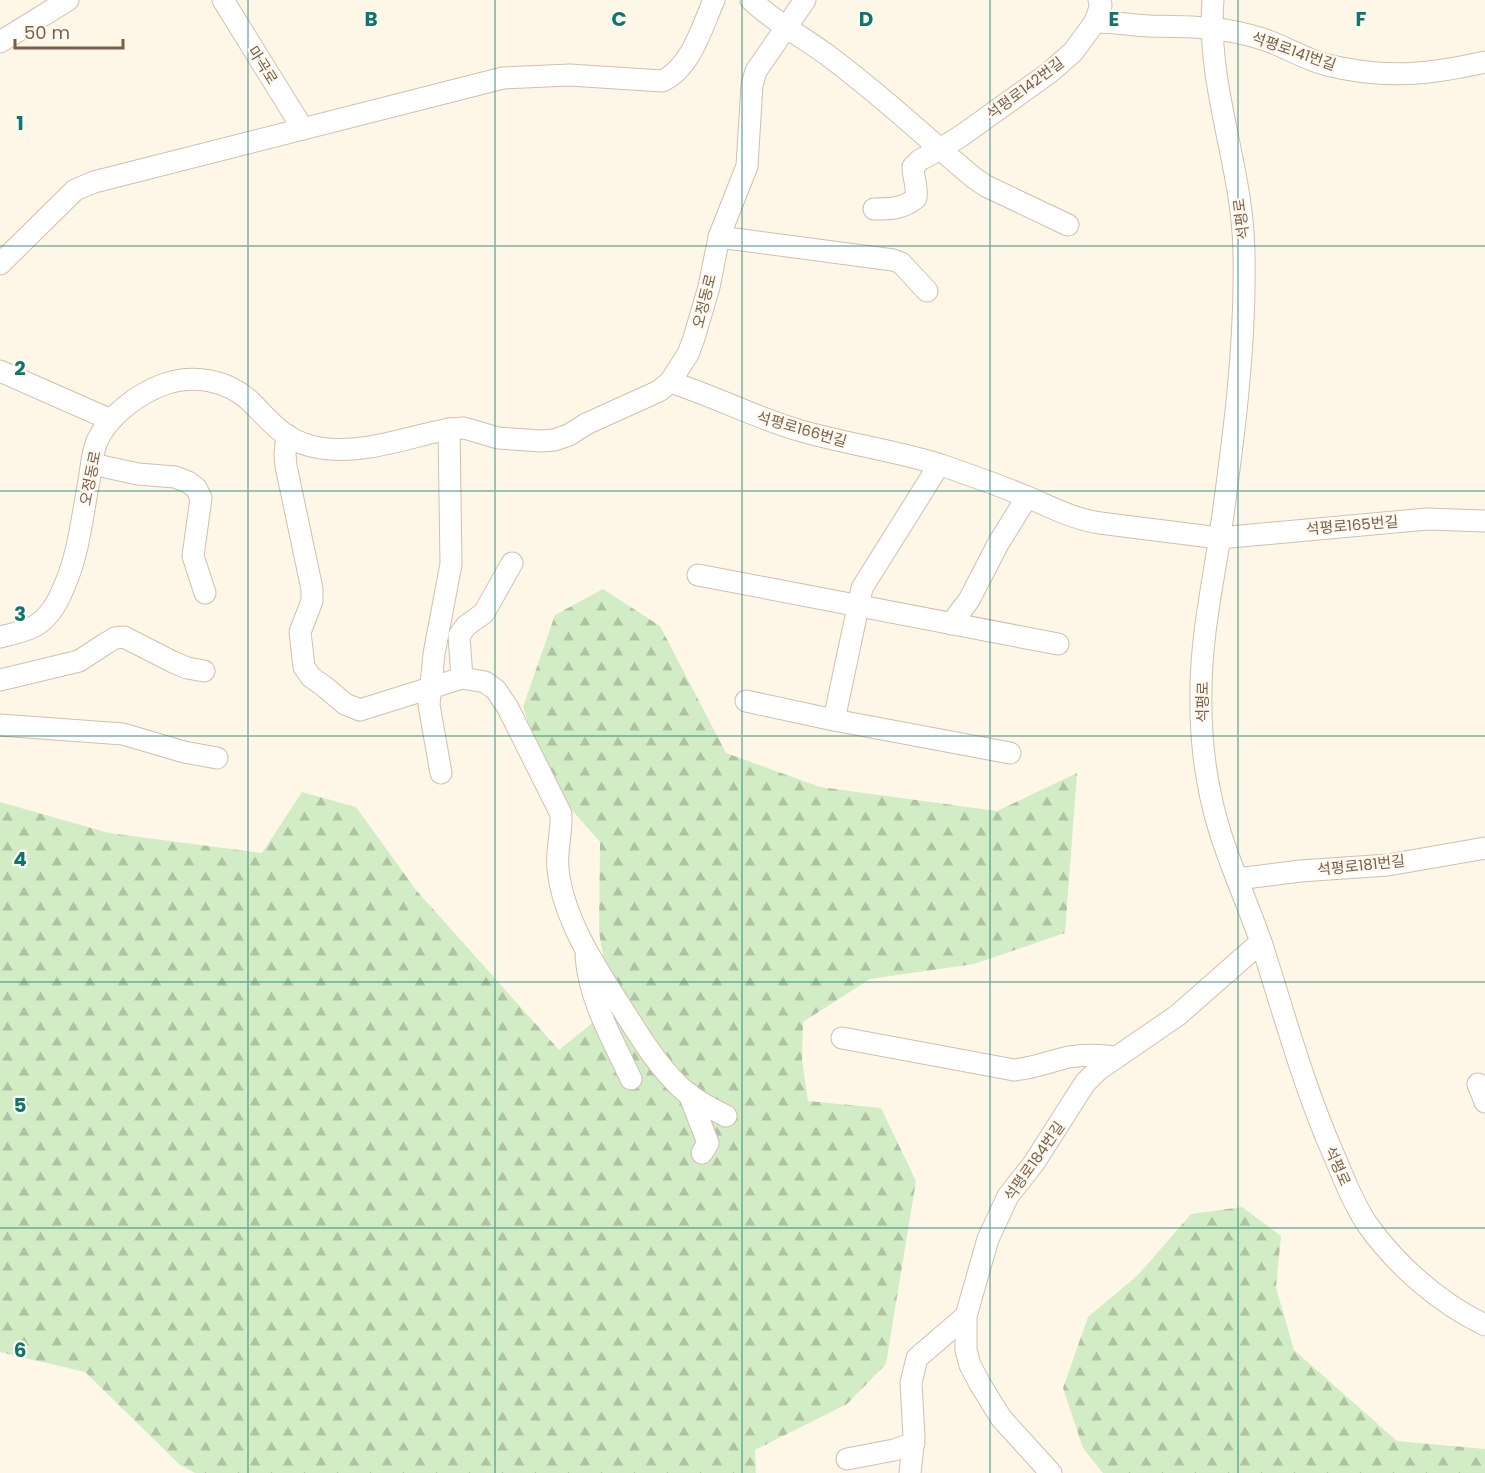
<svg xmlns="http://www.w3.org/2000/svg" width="1485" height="1473" viewBox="0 0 1485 1473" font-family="Poppins,'Noto Sans KR',sans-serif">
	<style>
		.forest { fill: url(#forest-firs) }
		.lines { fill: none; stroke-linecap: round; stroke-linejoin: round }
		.minor-casing { stroke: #d1bfac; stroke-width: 23 }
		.minor { stroke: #fff; stroke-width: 21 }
		.grid { fill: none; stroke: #0f766e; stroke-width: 1.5; stroke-opacity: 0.55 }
		.labels { text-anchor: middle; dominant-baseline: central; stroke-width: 4.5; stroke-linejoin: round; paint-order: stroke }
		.street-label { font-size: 15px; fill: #7a5e4a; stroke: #fffaf0 }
		.grid-label { font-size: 20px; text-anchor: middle; font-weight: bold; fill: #0f766e; stroke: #fffaf0; stroke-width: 4.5; stroke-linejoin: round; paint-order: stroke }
	</style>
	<defs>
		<pattern id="forest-firs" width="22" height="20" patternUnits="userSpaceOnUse" patternTransform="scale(1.5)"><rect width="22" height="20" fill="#d2edc5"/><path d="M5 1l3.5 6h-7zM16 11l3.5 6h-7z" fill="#afc3a2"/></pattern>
	</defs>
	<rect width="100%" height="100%" fill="#fef7e8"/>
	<g class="forest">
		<path d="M 603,589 L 660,626 L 726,753 L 820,787 L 997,811 L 1077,773 L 1065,933 L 974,964 L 870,979 L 803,1022 L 802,1059 L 808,1101 L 881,1108 L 916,1181 L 886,1364 L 847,1404 L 755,1450 L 756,1473 L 195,1473 L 180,1465 L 85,1372 L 0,1352 L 0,802 L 109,833 L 262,853 L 302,792 L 356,807 L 416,890 L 559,1050 L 612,1007 L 599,932 L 600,842 L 549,784 L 523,707 L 555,615 Z"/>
		<path d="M 1242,1207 L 1281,1236 L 1276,1287 L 1294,1350 L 1397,1441 L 1485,1449 L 1485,1473 L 1103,1473 L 1083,1448 L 1063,1388 L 1088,1317 L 1138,1275 L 1191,1214 Z"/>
	</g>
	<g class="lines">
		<g class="minor-casing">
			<g id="minor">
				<path d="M 223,0 L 303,129"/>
				<path d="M 751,0 C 773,21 801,36 826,54 C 866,84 903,116 940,149 L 961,136 L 1049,73 L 1073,52 L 1095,22 C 1114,22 1132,25 1150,26 C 1189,27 1221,26 1259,38 C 1282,44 1303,59 1327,65 C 1384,79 1428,75 1485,62"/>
				<path d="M 1213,0 C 1206,86 1243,167 1244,253 C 1246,348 1233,443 1220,536 C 1212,588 1201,639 1201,691 C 1200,739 1206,787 1220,832 C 1232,870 1249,907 1262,945 C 1285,1017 1305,1091 1336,1160 C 1345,1182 1354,1204 1367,1224 C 1396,1265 1439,1303 1485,1325"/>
				<path d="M 1095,22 L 1101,5 L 1099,0"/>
				<path d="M 0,42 L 68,0"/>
				<path d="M 874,209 C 890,209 903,209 916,198 C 918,187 913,178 913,167 L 920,160 L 940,149 L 974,178 L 986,186 L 1068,225"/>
				<path d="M 719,237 L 893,260 L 901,263 L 927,291"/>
				<path d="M 0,264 L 75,190 L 94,182 L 503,78 L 570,75 L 662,81 C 691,68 702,27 714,0"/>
				<path d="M 0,371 L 111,420"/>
				<path d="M 670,382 C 714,396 754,417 798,430 C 845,444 894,450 941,465 C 970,475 999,485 1027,497 C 1051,507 1073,519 1100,523 L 1219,538 L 1427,519 L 1485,521"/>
				<path d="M 287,435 L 285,454 L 286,466 L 312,589 L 312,601 L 300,632 L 304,667 L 311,677 L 325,687 L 345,704 L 360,710 L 462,678 L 485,682 L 496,690 L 508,708 L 561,814 C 562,832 556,851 558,869 C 563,919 596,968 623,1010 C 639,1035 655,1062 677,1084 C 691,1098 708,1107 726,1116"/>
				<path d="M 92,464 L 138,474 L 175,477 L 188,482 L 196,488 L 201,498 L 193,556 L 205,593"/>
				<path d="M 698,575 L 1058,644"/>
				<path d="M 951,624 L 969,600 L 998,544 L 1027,497"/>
				<path d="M 0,637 C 12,634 24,632 35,626 C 49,618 58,602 64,587 C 79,553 82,517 89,481 C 91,469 92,453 97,441 C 109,415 139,393 165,384 C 194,374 227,380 250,401 C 273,424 285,442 320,448 C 363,455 407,437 449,429 L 464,428 L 498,438 L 541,441 L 554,440 L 569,435 L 586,424 L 659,391 L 670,382 L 688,354 L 694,338 L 709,287 L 719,237 L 747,166 L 752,85 L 756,71 L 805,0"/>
				<path d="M 462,678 L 459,636 L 466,626 L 484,613 L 512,563"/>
				<path d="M 0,680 L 79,661 L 105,644 L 115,638 L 124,637 L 173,662 L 187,668 L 204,671"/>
				<path d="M 746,701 L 834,720 L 862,588 L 939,465"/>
				<path d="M 834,720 L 1010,753"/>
				<path d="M 0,725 L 123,734 L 184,752 L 217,758"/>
				<path d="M 441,773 L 429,705 L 434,654 L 451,564 L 449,429"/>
				<path d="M 1237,879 L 1300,871 L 1388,865 L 1485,848"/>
				<path d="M 586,956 C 589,1000 613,1040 631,1079"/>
				<path d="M 842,1038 L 1014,1070 C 1034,1068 1051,1061 1069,1057 C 1086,1054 1100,1055 1117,1057"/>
				<path d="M 1478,1084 L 1485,1102"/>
				<path d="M 689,1094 L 708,1143 L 702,1153"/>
				<path d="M 847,1459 L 894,1450 L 914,1443"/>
				<path d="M 910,1473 L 914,1437 L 911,1383 L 917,1358 L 966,1316"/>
				<path d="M 1051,1473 L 1001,1418 L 980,1384 L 970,1365 L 966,1350 L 966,1316 L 988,1239 L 1008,1196 L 1034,1163 L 1085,1083 L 1098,1070 L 1178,1015 L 1261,942"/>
			</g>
		</g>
		<use href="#minor" class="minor"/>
	</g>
	<path class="grid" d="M 248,0 L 248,1473M 495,0 L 495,1473M 742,0 L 742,1473M 990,0 L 990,1473M 1238,0 L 1238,1473M 0,246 L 1485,246M 0,491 L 1485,491M 0,736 L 1485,736M 0,982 L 1485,982M 0,1228 L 1485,1228"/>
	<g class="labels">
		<g class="street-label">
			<text transform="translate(1294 51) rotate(19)">석평로141번길</text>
			<text transform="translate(263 65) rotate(58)">마곡로</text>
			<text transform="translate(1025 88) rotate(-37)">석평로142번길</text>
			<text transform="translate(1241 219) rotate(-97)">석평로</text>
			<text transform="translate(704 301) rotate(-76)">오정동로</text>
			<text transform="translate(802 429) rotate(16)">석평로166번길</text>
			<text transform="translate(90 478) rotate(-79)">오정동로</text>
			<text transform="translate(1352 525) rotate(-5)">석평로165번길</text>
			<text transform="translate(1202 702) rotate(-90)">석평로</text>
			<text transform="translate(1361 865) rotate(-6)">석평로181번길</text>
			<text transform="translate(1034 1161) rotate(-55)">석평로184번길</text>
			<text transform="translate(1338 1166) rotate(66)">석평로</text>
		</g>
	</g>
	<g class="grid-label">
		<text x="371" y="26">B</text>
		<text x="619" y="26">C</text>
		<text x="866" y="26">D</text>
		<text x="1114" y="26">E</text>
		<text x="1361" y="26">F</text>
		<text x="20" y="130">1</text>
		<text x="20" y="375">2</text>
		<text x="20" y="621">3</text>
		<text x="20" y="866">4</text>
		<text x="20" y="1112">5</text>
		<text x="20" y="1357">6</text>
	</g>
	<path d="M15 39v9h108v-9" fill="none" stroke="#7a5e4a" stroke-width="3"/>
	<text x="24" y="39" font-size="18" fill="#7a5e4a" stroke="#fffaf0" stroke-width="4.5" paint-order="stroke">50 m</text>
</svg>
